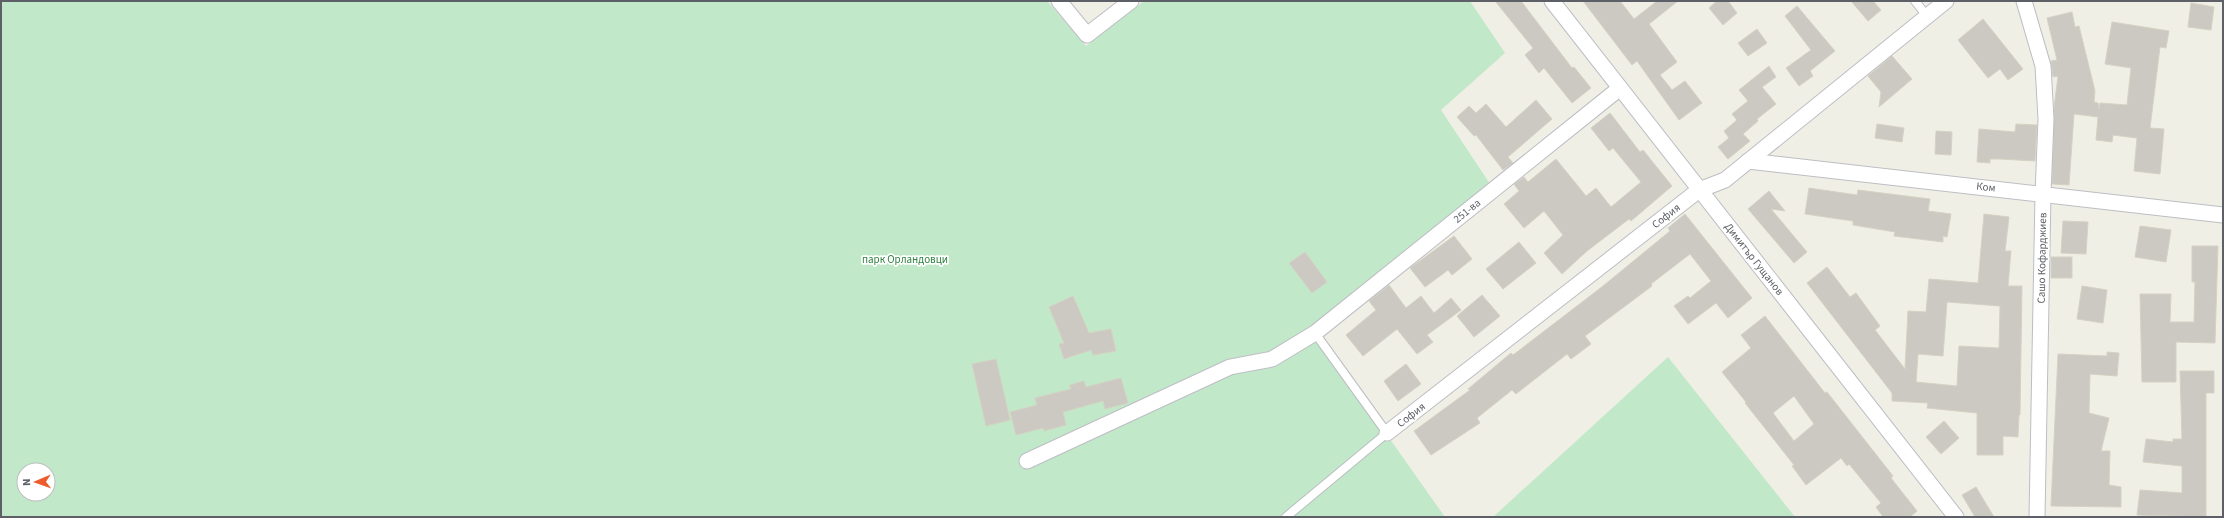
<svg xmlns="http://www.w3.org/2000/svg" width="2224" height="518" viewBox="0 0 2224 518" font-family="'Source Sans 3',sans-serif">
	<style>
		.green { fill: #c1e8c8; fill-rule: evenodd }
		.building { fill: #cbc9c2; stroke: #d5d2c3; fill-rule: evenodd }
		.lines { fill: none; stroke-linecap: round; stroke-linejoin: round }
		.service-casing { stroke: #bdbec4; stroke-width: 10 }
		.minor-casing { stroke: #bdbec4; stroke-width: 17 }
		.service { stroke: #fff; stroke-width: 8 }
		.minor { stroke: #fff; stroke-width: 15 }
		.labels { text-anchor: middle; dominant-baseline: central; stroke-width: 3.5; stroke-linejoin: round; paint-order: stroke }
		.street-label { font-size: 11px; fill: #5d6066; stroke: #fff }
		.park-label { font-size: 11px; fill: #318142; stroke: #fff }
	</style>
	<rect width="100%" height="100%" fill="#f0efe5"/>
	<g class="green">
		<path d="M 1,1 L 1047,1 L 1086,46 L 1144,1 L 1470,1 L 1505,53 L 1441,110 L 1494,190 L 1315,333 L 1445,517 L 1,517 ZM 24,470 L 48,470 L 48,494 L 24,494 Z"/>
		<path d="M 1668,357 L 1795,517 L 1493,517 Z"/>
	</g>
	<g class="building">
		<path d="M 1495,1 L 1521,1 L 1572,68 L 1574,67 L 1591,88 L 1572,103 L 1544,68 L 1539,73 L 1525,55 L 1533,48 Z"/>
		<path d="M 1583,1 L 1620,1 L 1634,19 L 1657,1 L 1678,1 L 1649,24 L 1677,62 L 1660,75 L 1672,90 L 1685,81 L 1702,103 L 1679,120 L 1637,61 L 1632,65 Z"/>
		<path d="M 1717,1 L 1728,1 L 1737,13 L 1723,25 L 1709,8 Z"/>
		<path d="M 1851,1 L 1873,1 L 1881,10 L 1868,21 Z"/>
		<path d="M 2191,3 L 2214,7 L 2211,30 L 2188,27 Z"/>
		<path d="M 1797,6 L 1835,51 L 1810,71 L 1813,76 L 1799,86 L 1786,68 L 1811,50 L 1785,16 Z"/>
		<path d="M 2072,12 L 2075,27 L 2079,26 L 2095,91 L 2094,102 L 2098,103 L 2099,109 L 2100,103 L 2127,105 L 2131,68 L 2105,64 L 2112,22 L 2169,31 L 2166,48 L 2160,47 L 2150,128 L 2164,129 L 2160,174 L 2134,171 L 2137,138 L 2113,135 L 2112,142 L 2096,140 L 2098,117 L 2074,114 L 2069,185 L 2052,184 L 2054,108 L 2058,76 L 2053,77 L 2051,61 L 2057,60 L 2047,18 Z"/>
		<path d="M 1983,19 L 2023,69 L 2008,80 L 2000,69 L 1988,78 L 1958,40 Z"/>
		<path d="M 1757,29 L 1767,43 L 1748,56 L 1738,43 Z"/>
		<path d="M 1892,56 L 1912,79 L 1879,107 L 1881,92 L 1868,76 Z"/>
		<path d="M 1769,66 L 1776,77 L 1762,87 L 1776,104 L 1757,119 L 1758,121 L 1743,134 L 1750,141 L 1728,159 L 1718,147 L 1729,138 L 1724,131 L 1737,120 L 1732,114 L 1748,101 L 1739,90 Z"/>
		<path d="M 1536,100 L 1552,119 L 1508,157 L 1513,163 L 1503,170 L 1476,135 L 1474,136 L 1457,117 L 1469,106 L 1476,113 L 1486,104 L 1506,127 Z"/>
		<path d="M 1610,113 L 1640,152 L 1643,150 L 1672,186 L 1631,221 L 1629,219 L 1587,251 L 1562,274 L 1544,253 L 1563,235 L 1544,211 L 1524,228 L 1504,204 L 1519,191 L 1514,184 L 1524,177 L 1528,182 L 1556,159 L 1586,196 L 1596,188 L 1611,207 L 1641,182 L 1613,148 L 1609,151 L 1591,128 Z"/>
		<path d="M 1877,124 L 1904,128 L 1902,142 L 1875,138 Z"/>
		<path d="M 2016,124 L 2037,125 L 2035,161 L 1999,159 L 1990,159 L 1990,163 L 1977,162 L 1979,129 L 2015,132 Z"/>
		<path d="M 1936,131 L 1952,132 L 1951,155 L 1935,154 Z"/>
		<path d="M 1809,188 L 1857,195 L 1858,190 L 1930,199 L 1928,211 L 1951,214 L 1947,237 L 1943,236 L 1943,242 L 1894,236 L 1895,232 L 1853,225 L 1853,221 L 1805,214 Z"/>
		<path d="M 1769,191 L 1785,211 L 1771,209 L 1807,252 L 1794,263 L 1748,209 Z"/>
		<path d="M 1685,214 L 1752,298 L 1728,318 L 1716,303 L 1688,324 L 1674,306 L 1688,296 L 1690,298 L 1711,281 L 1690,254 L 1651,284 L 1652,286 L 1585,336 L 1591,344 L 1571,359 L 1567,354 L 1516,394 L 1512,390 L 1477,418 L 1480,423 L 1431,455 L 1414,431 L 1470,390 L 1468,389 L 1511,353 L 1513,355 L 1603,286 L 1670,231 L 1668,228 Z"/>
		<path d="M 1984,214 L 2009,217 L 2005,251 L 2011,251 L 2008,286 L 2022,286 L 2020,415 L 2019,415 L 2018,437 L 2003,436 L 2003,455 L 1977,455 L 1977,413 L 1927,408 L 1928,403 L 1892,401 L 1892,393 L 1807,283 L 1827,267 L 1850,297 L 1856,293 L 1880,326 L 1875,330 L 1905,369 L 1908,311 L 1926,312 L 1929,279 L 1978,283 ZM 1947,302 L 2000,306 L 1999,348 L 1959,346 L 1957,386 L 1916,382 L 1918,354 L 1943,356 Z"/>
		<path d="M 2063,221 L 2088,222 L 2086,254 L 2061,253 Z"/>
		<path d="M 2140,226 L 2171,230 L 2166,262 L 2135,257 Z"/>
		<path d="M 1454,236 L 1472,259 L 1452,275 L 1448,270 L 1425,287 L 1410,268 Z"/>
		<path d="M 1519,242 L 1536,263 L 1503,289 L 1486,269 Z"/>
		<path d="M 2192,246 L 2218,246 L 2215,343 L 2176,342 L 2176,382 L 2142,382 L 2140,294 L 2171,294 L 2170,322 L 2194,322 L 2195,282 L 2192,282 Z"/>
		<path d="M 1305,252 L 1327,282 L 1312,293 L 1289,263 Z"/>
		<rect x="2051" y="257" width="21" height="21"/>
		<path d="M 1389,285 L 1406,308 L 1421,296 L 1434,313 L 1451,298 L 1461,310 L 1427,335 L 1433,342 L 1417,354 L 1397,329 L 1363,356 L 1346,335 L 1376,310 L 1369,301 Z"/>
		<path d="M 2082,286 L 2107,290 L 2103,323 L 2077,319 Z"/>
		<path d="M 1482,295 L 1500,316 L 1474,337 L 1457,316 Z"/>
		<path d="M 1073,296 L 1089,333 L 1111,329 L 1116,351 L 1093,355 L 1091,350 L 1064,359 L 1059,344 L 1064,343 L 1049,307 Z"/>
		<path d="M 1765,316 L 1825,393 L 1827,392 L 1893,476 L 1891,478 L 1917,511 L 1910,517 L 1883,517 L 1876,507 L 1881,503 L 1849,464 L 1847,466 L 1841,458 L 1806,485 L 1792,466 L 1794,465 L 1745,403 L 1746,402 L 1722,372 L 1751,348 L 1741,335 ZM 1794,396 L 1814,424 L 1794,441 L 1773,413 Z"/>
		<path d="M 2107,352 L 2119,353 L 2117,376 L 2090,374 L 2089,413 L 2109,418 L 2101,451 L 2110,451 L 2109,485 L 2121,487 L 2121,507 L 2051,506 L 2058,354 L 2107,356 Z"/>
		<path d="M 996,359 L 1010,420 L 986,426 L 972,364 Z"/>
		<path d="M 1406,364 L 1421,384 L 1398,401 L 1384,381 Z"/>
		<path d="M 2180,371 L 2214,371 L 2214,393 L 2206,393 L 2206,517 L 2137,515 L 2140,490 L 2182,493 L 2182,466 L 2143,462 L 2146,439 L 2173,442 L 2173,439 L 2182,439 Z"/>
		<path d="M 1121,378 L 1128,403 L 1105,409 L 1103,401 L 1063,412 L 1066,425 L 1044,431 L 1043,428 L 1016,435 L 1010,412 L 1037,405 L 1035,398 L 1071,389 L 1070,385 L 1084,381 L 1086,387 Z"/>
		<path d="M 1944,421 L 1959,438 L 1941,454 L 1926,437 Z"/>
		<path d="M 1976,487 L 1994,517 L 1975,517 L 1962,495 Z"/>
	</g>
	<g class="lines">
		<g class="service-casing">
			<g id="service">
				<path d="M 1915,1 L 1927,16"/>
				<path d="M 1286,517 L 1387,433 L 1315,333"/>
			</g>
		</g>
		<g class="minor-casing">
			<g id="minor">
				<path d="M 1059,1 L 1087,35 L 1131,1"/>
				<path d="M 1552,1 L 1956,517"/>
				<path d="M 2024,1 L 2043,66 L 2046,119 L 2043,194 L 2037,517"/>
				<path d="M 1748,161 L 2223,215"/>
				<path d="M 1387,433 L 1699,190 L 1725,180 L 1946,1"/>
				<path d="M 1027,461 L 1230,367 L 1272,359 L 1315,333 L 1620,88"/>
			</g>
		</g>
		<use href="#service" class="service"/>
		<use href="#minor" class="minor"/>
	</g>
	<g class="labels">
		<g class="street-label">
			<text transform="translate(1986 187) rotate(6)">Ком</text>
			<text transform="translate(1467 211) rotate(-39)">251-ва</text>
			<text transform="translate(1666 216) rotate(-38)">София</text>
			<text transform="translate(2042 258) rotate(-89)">Сашо Кофарджиев</text>
			<text transform="translate(1754 259) rotate(52)">Димитър Гущанов</text>
			<text transform="translate(1411 415) rotate(-38)">София</text>
		</g>
		<g class="park-label">
			<text x="905" y="259">парк Орландовци</text>
		</g>
	</g>
	<rect width="2224" height="518" fill="none" stroke="#5d6066" stroke-width="4"/>
	<g transform="translate(36 482) rotate(268)"><circle r="19" fill="#ffffff" stroke="#bebfc2"/>
	<path d="M0-3L7 15L0 10L-7 15Z" fill="#ee5b2d"/>
	<text y="-6" font-size="11" font-weight="bold" text-anchor="middle" fill="#5d6066">N</text>
	</g>
</svg>
